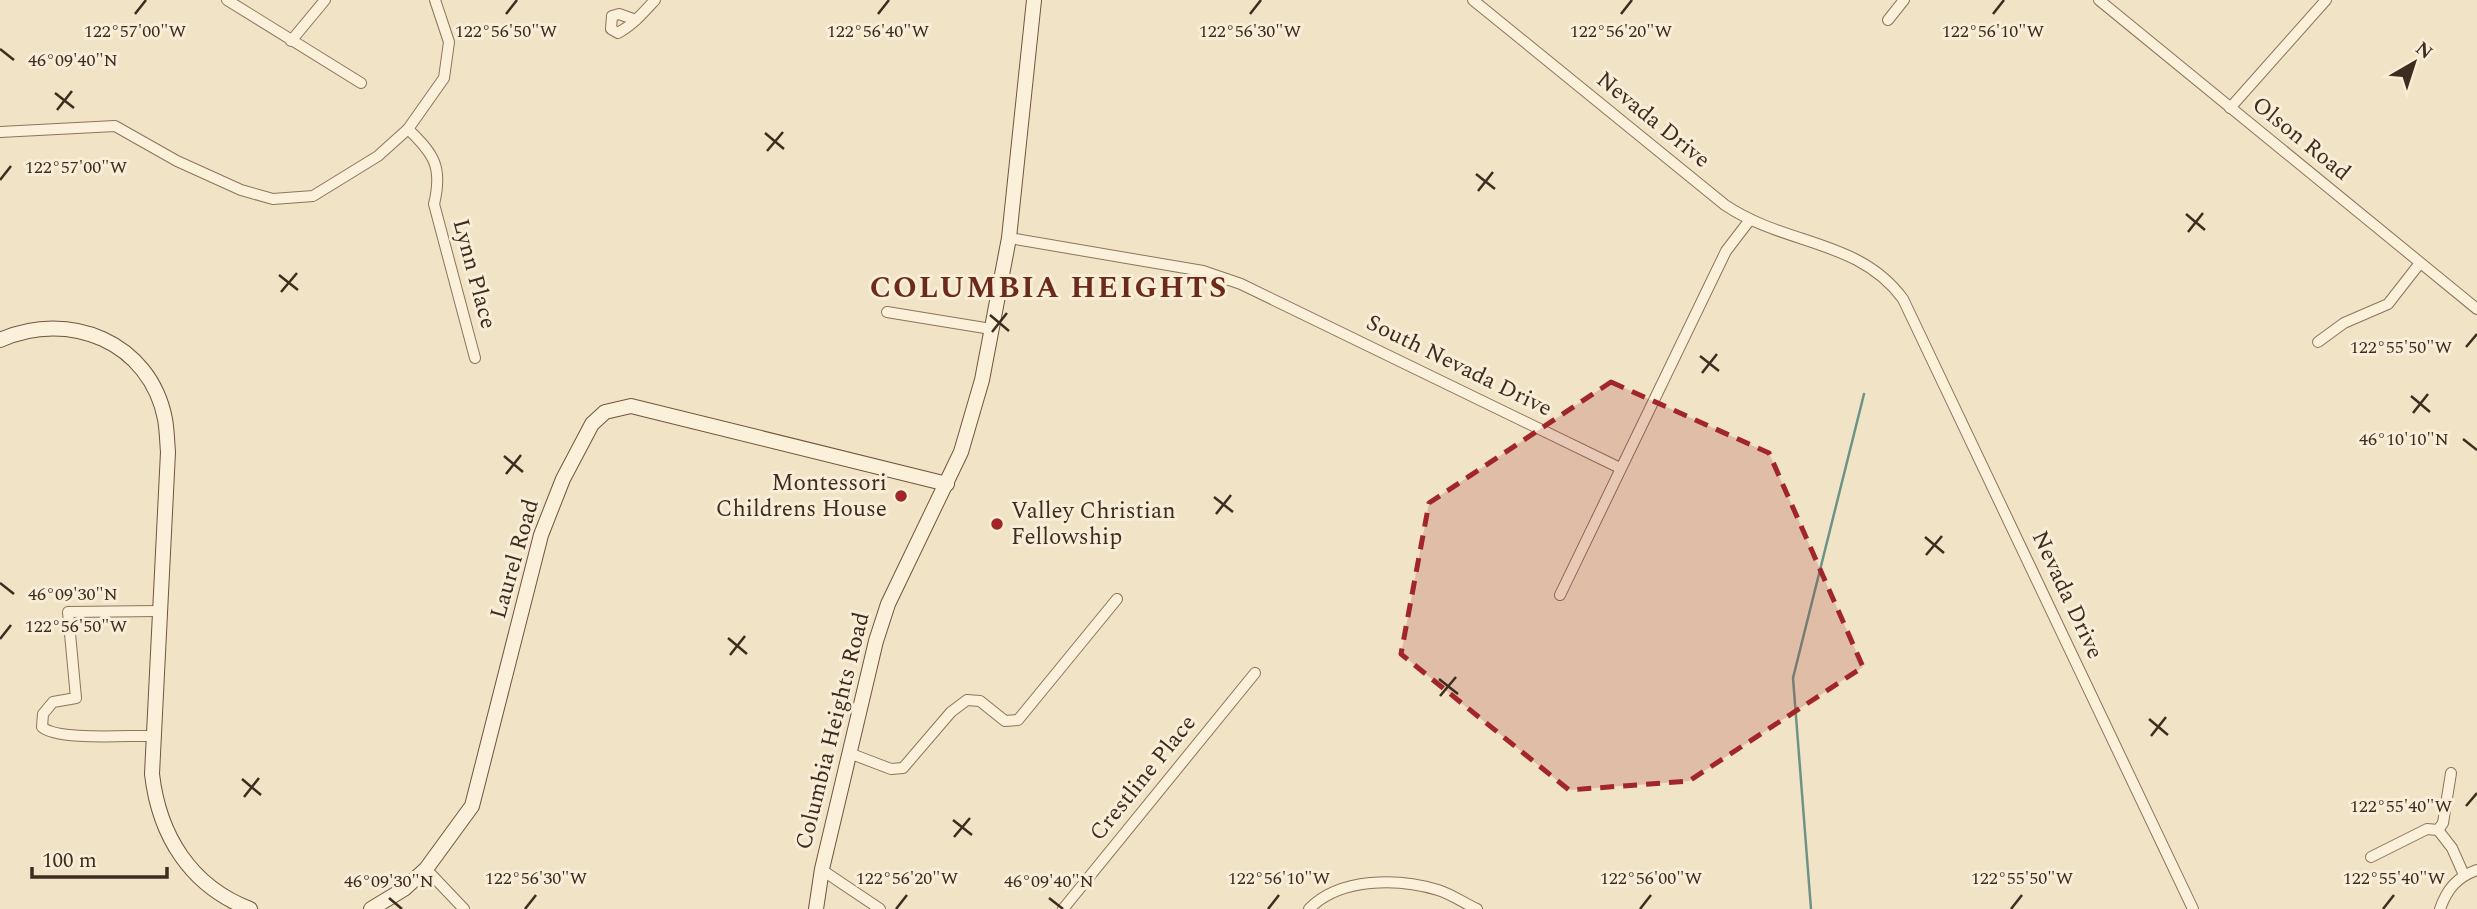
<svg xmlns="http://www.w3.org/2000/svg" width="2477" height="909" viewBox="0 0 2477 909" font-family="Spectral,serif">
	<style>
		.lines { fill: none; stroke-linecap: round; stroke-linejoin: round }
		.stream { stroke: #6d9389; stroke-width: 2.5 }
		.street-casing { stroke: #8d745a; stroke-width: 12 }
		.secondary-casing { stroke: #6f553d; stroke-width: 16 }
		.street { stroke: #fbf0da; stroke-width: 10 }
		.secondary { stroke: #fbf0da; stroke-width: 14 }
		.marked { fill: #a0262a; fill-opacity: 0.2; stroke: #a0262a; stroke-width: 5; stroke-dasharray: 14 9; stroke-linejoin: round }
		.ticks { fill: none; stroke: #3d2c1f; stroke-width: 2.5 }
		.poi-dot { fill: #a0262a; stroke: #f8edd6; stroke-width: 2.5 }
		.labels { text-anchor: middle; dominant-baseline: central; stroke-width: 6; stroke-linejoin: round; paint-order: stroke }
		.street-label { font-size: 23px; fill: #3d2c1f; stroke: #f8edd6 }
		.poi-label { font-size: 23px; fill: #3d2c1f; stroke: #f8edd6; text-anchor: end }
		.district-label { font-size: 30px; font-weight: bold; letter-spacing: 2px; fill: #6c2a1b; stroke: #f8edd6 }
		.ticks-label { font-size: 18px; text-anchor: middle; fill: #3d2c1f; stroke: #f8edd6; stroke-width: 6; stroke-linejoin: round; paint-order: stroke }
	</style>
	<rect width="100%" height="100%" fill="#f1e3c6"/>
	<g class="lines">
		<path class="stream" d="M 1811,909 L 1793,678 L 1864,394"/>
		<g class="street-casing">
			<g id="street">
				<path d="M 227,0 L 361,83"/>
				<path d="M 1473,0 L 1725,205 C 1786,246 1859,239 1903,299 L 2193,909"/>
				<path d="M 2099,0 L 2477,309"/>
				<path d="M 636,20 L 619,14 L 612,16 L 611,29 L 618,33 C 633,25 644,12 655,0"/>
				<path d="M 1888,20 L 1904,0"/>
				<path d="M 291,41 L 325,0"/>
				<path d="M 2230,108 L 2326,0"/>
				<path d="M 408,129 C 434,154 443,167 434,204 L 475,358"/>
				<path d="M 0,132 L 115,126 L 177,161 L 241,190 L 273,199 L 313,196 L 378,156 L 408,129 L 444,78 L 449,42 L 435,0"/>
				<path d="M 1009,238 L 1203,271 L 1241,284 L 1620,468"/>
				<path d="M 887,312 L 991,329"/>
				<path d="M 2318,342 L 2344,323 L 2388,304 L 2420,263"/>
				<path d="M 1560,595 L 1726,251 L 1749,221"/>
				<path d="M 154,736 C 130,735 58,741 42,727 L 43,714 L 53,702 L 76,698 L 68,612 L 158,611"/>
				<path d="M 849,753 L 891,769 L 903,768 L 951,712 L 967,700 L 980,701 L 1005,721 L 1018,720 L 1117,599"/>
				<path d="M 2438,830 L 2443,823 L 2451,773"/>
				<path d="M 2371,857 L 2427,829 L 2438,830 L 2452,848 L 2464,875"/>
				<path d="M 426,869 L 464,909"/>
				<path d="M 822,870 L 880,909"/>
				<path d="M 1063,909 L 1255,673"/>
				<path d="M 1309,909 C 1340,877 1399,878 1438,890 C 1451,894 1464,903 1477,909"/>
				<path d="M 2440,909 C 2447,889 2457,877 2477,870"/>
			</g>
		</g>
		<g class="secondary-casing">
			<g id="secondary">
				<path d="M 0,340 C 69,309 150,342 165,419 C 167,430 167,441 168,452 L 152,774 C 159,835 190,886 250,909"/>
				<path d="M 371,909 L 404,889 L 426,869 L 472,806 L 541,535 L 563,479 L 592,424 L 605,412 L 631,406 L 947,484"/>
				<path d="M 816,909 L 822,869 L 876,641 L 888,604 L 961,452 L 982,380 L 1009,238 L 1034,0"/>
			</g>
		</g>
		<use href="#street" class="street"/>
		<use href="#secondary" class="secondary"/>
	</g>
	<path class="marked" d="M 1611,382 L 1769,453 L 1863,667 L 1689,781 L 1569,790 L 1401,654 L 1429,503 Z"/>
	<path class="ticks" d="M 135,14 L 146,0M 506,14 L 517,0M 878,14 L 889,0M 1250,14 L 1261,0M 1621,14 L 1632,0M 1993,14 L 2004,0M 0,49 L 14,60M 55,93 L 74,108M 57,110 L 72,91M 765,133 L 784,149M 767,151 L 783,132M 1476,174 L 1495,189M 0,180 L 11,166M 1478,191 L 1493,172M 2186,214 L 2205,230M 2188,232 L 2203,213M 279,275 L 298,290M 281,292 L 297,273M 990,315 L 1009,331M 992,332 L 1007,313M 2466,347 L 2477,334M 1700,356 L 1719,371M 1702,373 L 1717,354M 2411,396 L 2430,412M 2413,413 L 2428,394M 2463,439 L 2477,450M 504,456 L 523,472M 506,474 L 521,455M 1214,497 L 1233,512M 1216,514 L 1231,495M 1925,537 L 1944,553M 1926,555 L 1942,536M 0,583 L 14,594M 728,638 L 747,654M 0,639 L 11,625M 730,655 L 745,636M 1439,679 L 1458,694M 1440,696 L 1456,677M 2149,719 L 2168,735M 2151,736 L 2166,717M 242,779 L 261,795M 244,797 L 259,778M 2466,806 L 2477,793M 953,820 L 972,835M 954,837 L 970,818M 389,898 L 402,909M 1049,898 L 1063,909M 525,909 L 536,895M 896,909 L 907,895M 1268,909 L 1279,895M 1640,909 L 1651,895M 2011,909 L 2022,895M 2383,909 L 2394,895"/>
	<g class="poi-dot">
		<circle cx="901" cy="496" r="7"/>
		<circle cx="997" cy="524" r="7"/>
	</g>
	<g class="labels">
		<g class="street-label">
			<text transform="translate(1653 120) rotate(39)">Nevada Drive</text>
			<text transform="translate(2301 139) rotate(39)">Olson Road</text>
			<text transform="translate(474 274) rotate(75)">Lynn Place</text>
			<text transform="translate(1459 366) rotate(26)">South Nevada Drive</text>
			<text transform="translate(515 559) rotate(-74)">Laurel Road</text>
			<text transform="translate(2067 595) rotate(65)">Nevada Drive</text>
			<text transform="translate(833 731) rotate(-76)">Columbia Heights Road</text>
			<text transform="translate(1143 778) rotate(-51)">Crestline Place</text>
		</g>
		<g class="poi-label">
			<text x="887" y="483">Montessori<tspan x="887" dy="26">Childrens House</tspan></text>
			<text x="1011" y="511" text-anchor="start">Valley Christian<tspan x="1011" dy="26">Fellowship</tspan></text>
		</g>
		<g class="district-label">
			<text x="1049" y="288">COLUMBIA HEIGHTS</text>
		</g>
	</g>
	<g class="ticks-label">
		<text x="506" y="37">122°56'50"W</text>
		<text x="1621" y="37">122°56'20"W</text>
		<text x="135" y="37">122°57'00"W</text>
		<text x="878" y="37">122°56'40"W</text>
		<text x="1250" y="37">122°56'30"W</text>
		<text x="1993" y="37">122°56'10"W</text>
		<text x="73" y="66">46°09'40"N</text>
		<text x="76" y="173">122°57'00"W</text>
		<text x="2401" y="353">122°55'50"W</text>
		<text x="2404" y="445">46°10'10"N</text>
		<text x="73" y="600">46°09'30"N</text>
		<text x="76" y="632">122°56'50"W</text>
		<text x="2401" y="812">122°55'40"W</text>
		<text x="536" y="884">122°56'30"W</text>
		<text x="907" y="884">122°56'20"W</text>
		<text x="1279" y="884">122°56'10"W</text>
		<text x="1651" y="884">122°56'00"W</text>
		<text x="2022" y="884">122°55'50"W</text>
		<text x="2394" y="884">122°55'40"W</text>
		<text x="389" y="887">46°09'30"N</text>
		<text x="1049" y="887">46°09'40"N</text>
	</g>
	<g transform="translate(2414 63) rotate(39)" stroke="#f8edd6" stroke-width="5" paint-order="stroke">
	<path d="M0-5L12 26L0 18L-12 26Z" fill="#3d2c1f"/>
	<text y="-10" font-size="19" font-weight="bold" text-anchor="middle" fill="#3d2c1f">N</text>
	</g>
	<path d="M32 867v10h135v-10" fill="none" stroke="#3d2c1f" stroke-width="3.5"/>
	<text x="42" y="867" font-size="21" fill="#3d2c1f" stroke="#f8edd6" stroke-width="5" paint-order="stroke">100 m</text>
</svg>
